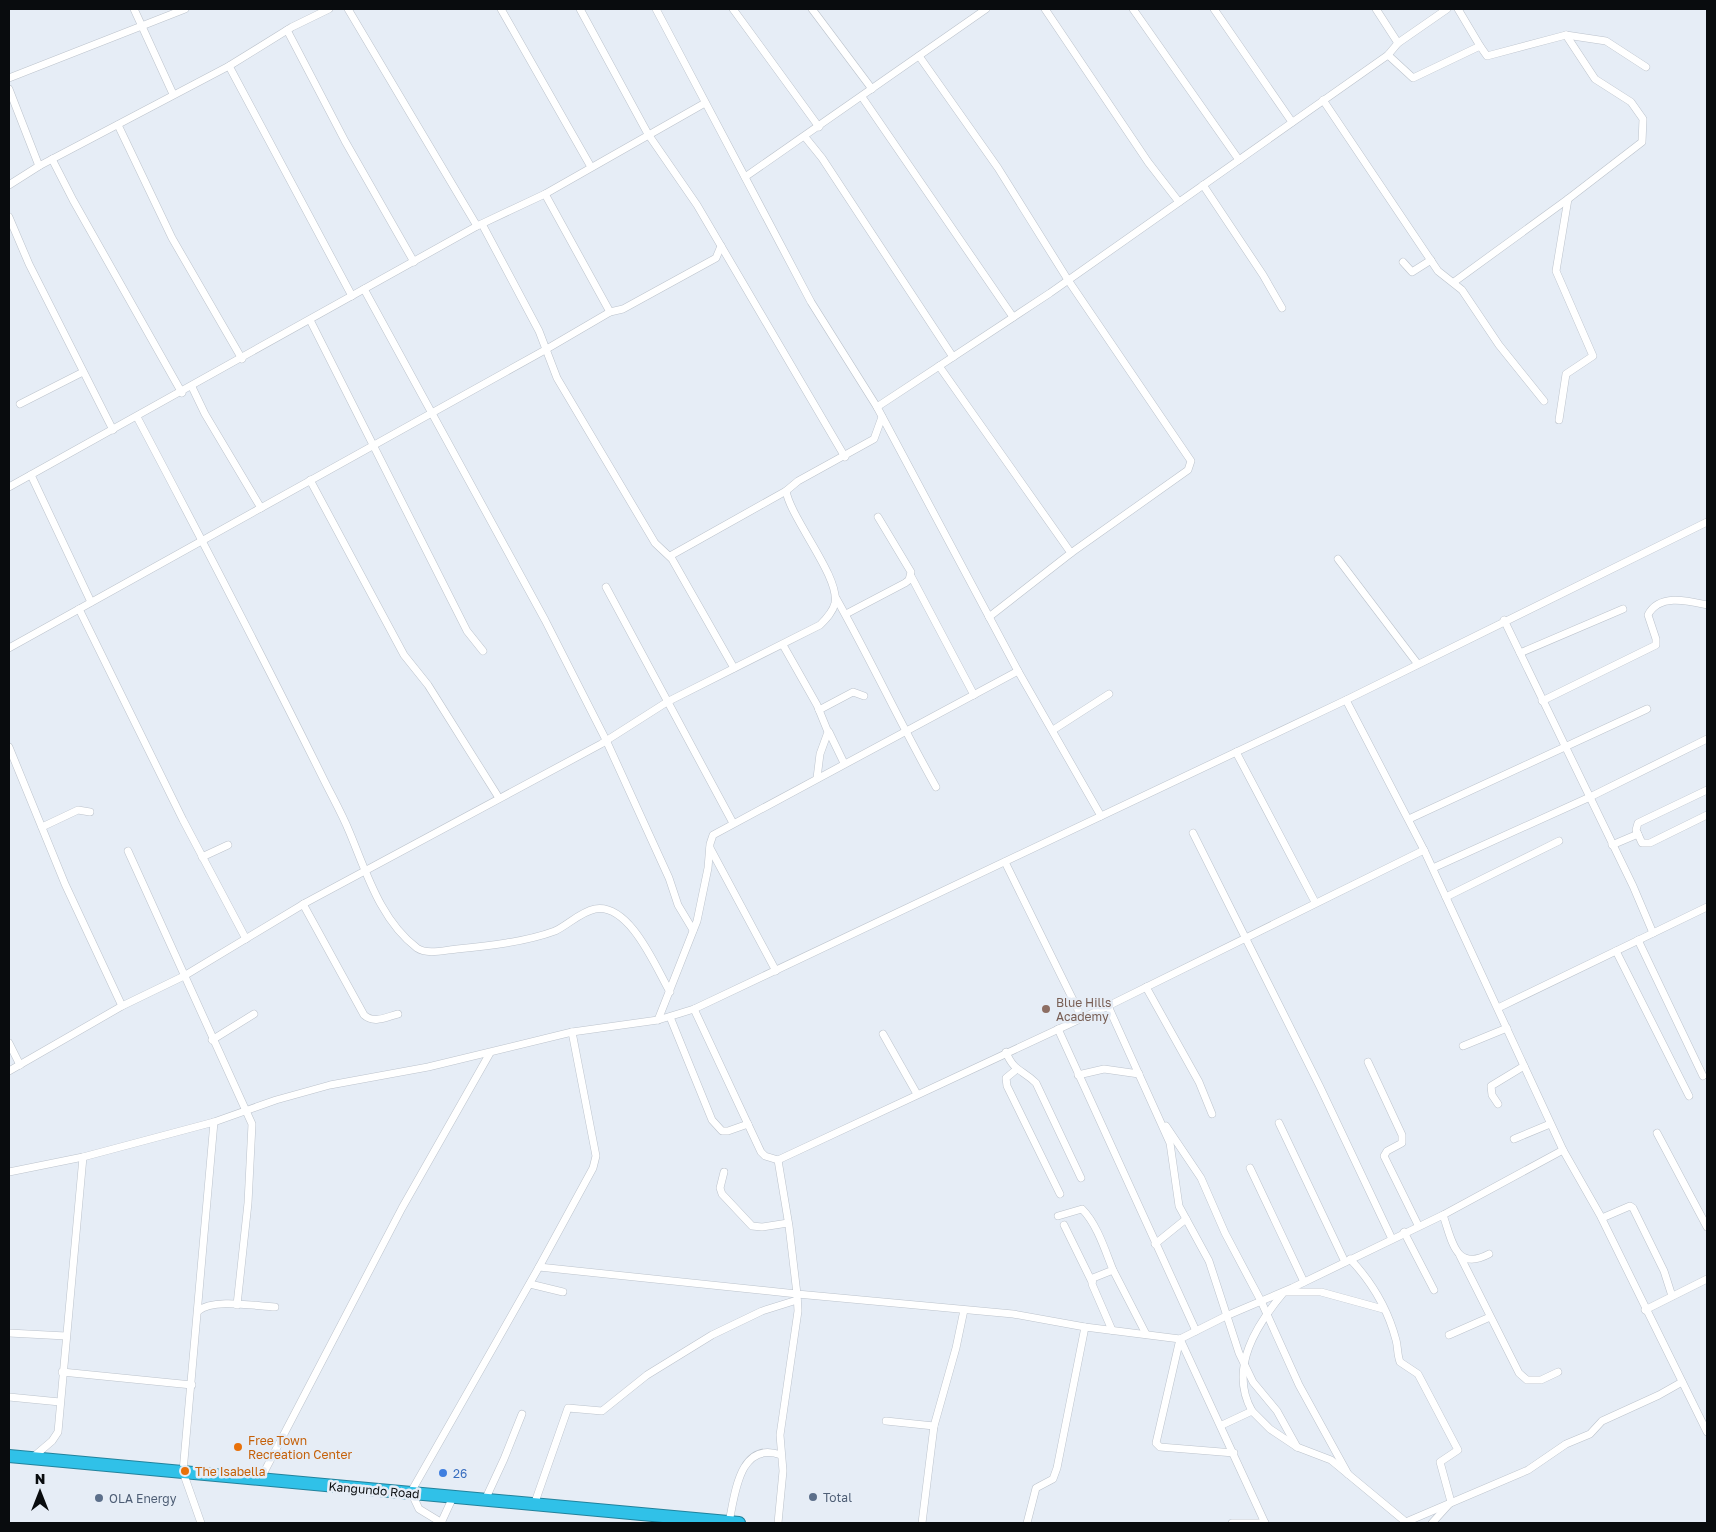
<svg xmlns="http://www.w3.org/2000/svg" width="1716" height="1532" viewBox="0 0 1716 1532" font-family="'Golos Text',sans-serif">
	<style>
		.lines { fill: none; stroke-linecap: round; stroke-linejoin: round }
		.street-casing { stroke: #bcc3cc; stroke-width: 8 }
		.highway-casing { stroke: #22829c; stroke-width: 14 }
		.street { stroke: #fff; stroke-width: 7 }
		.highway { stroke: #30c1e8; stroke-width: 12 }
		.education-dot { fill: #8d6e63; stroke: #e6edf6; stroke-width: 2 }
		.food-dot { fill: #e8710a; stroke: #e6edf6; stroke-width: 2 }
		.shop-dot { fill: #3f7fe0; stroke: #e6edf6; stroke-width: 2 }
		.service-dot { fill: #5c6f8a; stroke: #e6edf6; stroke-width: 2 }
		.labels { text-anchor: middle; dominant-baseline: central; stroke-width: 5; stroke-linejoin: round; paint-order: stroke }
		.education-label { font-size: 12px; fill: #785e54; stroke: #e6edf6; text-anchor: start }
		.food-label { font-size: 12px; fill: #c56008; stroke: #e6edf6; text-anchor: start }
		.shop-label { font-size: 12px; fill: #366cbe; stroke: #e6edf6; text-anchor: start }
		.street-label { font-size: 12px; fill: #090c0e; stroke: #e6edf6 }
		.service-label { font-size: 12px; fill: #4e5e75; stroke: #e6edf6; text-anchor: start }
	</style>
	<rect width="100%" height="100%" fill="#e6edf6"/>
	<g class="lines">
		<g class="street-casing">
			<g id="street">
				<path d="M 134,9 L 173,94"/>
				<path d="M 348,9 L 477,226"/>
				<path d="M 501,9 L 591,167"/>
				<path d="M 580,9 L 648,134 L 697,205 L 845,457"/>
				<path d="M 656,9 L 811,302 L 877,407 L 1018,671 L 713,835 L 710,844 L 708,868 L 697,921 L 658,1020"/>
				<path d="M 733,9 L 819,127"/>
				<path d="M 812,9 L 872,89"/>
				<path d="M 1045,9 L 1148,162 L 1179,202"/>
				<path d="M 1133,9 L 1239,160"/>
				<path d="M 1214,9 L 1292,122"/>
				<path d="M 1376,9 L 1398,43"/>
				<path d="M 1458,9 L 1480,46"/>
				<path d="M 287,30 L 345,141 L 414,262"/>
				<path d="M 1388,55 L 1413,78 L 1480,46 L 1487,56 L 1566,35 L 1606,41 L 1646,67"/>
				<path d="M 919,56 L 998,168 L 1068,280 L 1191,461 L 1188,470 L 1071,553"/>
				<path d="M 229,66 L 352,296"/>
				<path d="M 9,78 L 185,9"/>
				<path d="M 9,89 L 39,166"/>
				<path d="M 862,97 L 1013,317"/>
				<path d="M 1323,100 L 1438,271 L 1462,290 L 1499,345 L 1544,401"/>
				<path d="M 118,125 L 172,238 L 242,359"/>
				<path d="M 805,137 L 822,158 L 953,357"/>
				<path d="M 52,159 L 73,200 L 182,393"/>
				<path d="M 745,177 L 986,9"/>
				<path d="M 9,185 L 39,166 L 229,66 L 292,27 L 329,9"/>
				<path d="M 1203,185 L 1263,275 L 1282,308"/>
				<path d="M 545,194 L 610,312"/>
				<path d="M 9,217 L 29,264 L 113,430"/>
				<path d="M 482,224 L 539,331 L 557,378 L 655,543 L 672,559 L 734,668"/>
				<path d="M 1403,262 L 1412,272 L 1431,260"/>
				<path d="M 1454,282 L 1568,199"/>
				<path d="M 364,289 L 545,620 L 606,740 L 669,878 L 678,905 L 693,930"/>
				<path d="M 310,320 L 467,631 L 483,651"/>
				<path d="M 939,366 L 1071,553 L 989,617"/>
				<path d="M 192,387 L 205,414 L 261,508"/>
				<path d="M 20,404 L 83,372"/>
				<path d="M 877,407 L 1050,293 L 1388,55 L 1398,43 L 1447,9"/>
				<path d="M 137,417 C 201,538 264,659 325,782 C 333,798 342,814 349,831 C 366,871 380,920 417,948 C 427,955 445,950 457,949 C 488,946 525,942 555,931 C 568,925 580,912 595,909 C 630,903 656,968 670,992"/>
				<path d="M 1559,420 L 1566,374 L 1593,356 L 1556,271 L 1568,199 L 1642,142 L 1643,119 L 1631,102 L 1595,79 L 1566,35"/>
				<path d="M 31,475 L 91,602"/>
				<path d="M 310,480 L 404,655 L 428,685 L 499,798"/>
				<path d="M 9,487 L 477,226 L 545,194 L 705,103"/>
				<path d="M 670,556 L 786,491"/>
				<path d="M 1338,559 L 1417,663"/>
				<path d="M 911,576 L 974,695"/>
				<path d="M 606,587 L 733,823"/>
				<path d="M 836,598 C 871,660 901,725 936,787"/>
				<path d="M 79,609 L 183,820 L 246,939"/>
				<path d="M 846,614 L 905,583 L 909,580 L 911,572 L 878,517"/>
				<path d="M 1504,620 L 1633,886 L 1653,933"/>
				<path d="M 783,645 L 817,705 L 828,732 L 820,754 L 817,778"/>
				<path d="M 9,648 L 545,350 L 610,312 L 623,309 L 716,258 L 721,246"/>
				<path d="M 1520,653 L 1623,609"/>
				<path d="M 1018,671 L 1101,816"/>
				<path d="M 1346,700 L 1424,850 L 1563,1150 L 1600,1215 L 1707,1432"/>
				<path d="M 1542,701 L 1656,645 L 1656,639 L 1648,615 C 1659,593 1689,601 1707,605"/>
				<path d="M 819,710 L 853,692 L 864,696"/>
				<path d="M 1053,730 L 1109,694"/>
				<path d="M 829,732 L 844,763"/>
				<path d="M 9,747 L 65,884 L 122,1006"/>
				<path d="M 1236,752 L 1315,902"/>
				<path d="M 1707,790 L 1638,823 L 1636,830 L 1642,843 L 1650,843 L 1707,815"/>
				<path d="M 1409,819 L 1647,709"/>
				<path d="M 42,827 L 78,810 L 90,812"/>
				<path d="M 1193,833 L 1320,1087 L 1392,1239"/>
				<path d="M 1612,845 L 1638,834"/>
				<path d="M 710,848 L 776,971"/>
				<path d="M 128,851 L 252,1124 L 248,1203 L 237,1305"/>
				<path d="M 202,857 L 228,845"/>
				<path d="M 1005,862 L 1082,1018"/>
				<path d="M 1433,868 L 1590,797 L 1707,739"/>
				<path d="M 1446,897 L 1559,841"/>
				<path d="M 303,904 L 364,1015 C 374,1024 386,1017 398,1014"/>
				<path d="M 1638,940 L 1703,1076"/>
				<path d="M 1616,951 L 1689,1096"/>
				<path d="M 1146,987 L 1199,1082 L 1212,1114"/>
				<path d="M 1108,1006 L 1170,1143 L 1179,1206 L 1209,1261 L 1239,1353 L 1253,1382 L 1277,1411 L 1297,1447"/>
				<path d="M 1498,1008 L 1707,907"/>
				<path d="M 694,1009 L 761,1152 L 765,1156 L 778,1160 L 1108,1006 L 1424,850"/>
				<path d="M 670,1017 L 712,1120 L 722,1131 L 728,1131 L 748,1124"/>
				<path d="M 1058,1029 L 1196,1331"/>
				<path d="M 883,1034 L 917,1094"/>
				<path d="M 212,1040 L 254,1014"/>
				<path d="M 9,1043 L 20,1065"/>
				<path d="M 1463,1046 L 1507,1028"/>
				<path d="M 1006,1052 C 1014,1072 1022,1069 1036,1083 L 1081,1178"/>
				<path d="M 1368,1062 L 1402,1135 L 1402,1143 L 1387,1151 L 1384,1156 L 1418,1225"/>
				<path d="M 1017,1069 L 1006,1078 L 1007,1086 L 1060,1194"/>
				<path d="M 9,1071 L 122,1006 L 184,976 L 307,902 L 601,744 L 667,702 L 820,625 C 826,619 833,612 835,603 C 840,577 791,519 786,491 L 798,481 L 874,439 L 882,417"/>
				<path d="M 1078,1075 L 1104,1069 L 1139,1074"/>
				<path d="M 1498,1104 L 1492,1095 L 1491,1086 L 1524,1066"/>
				<path d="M 1279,1123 L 1345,1262"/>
				<path d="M 1166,1126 L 1201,1178 L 1225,1233 L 1261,1301 L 1299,1385 L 1348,1474"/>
				<path d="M 1657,1133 L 1707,1227"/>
				<path d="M 1514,1139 L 1550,1124"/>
				<path d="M 778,1160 L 789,1226 L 797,1294 L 1013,1314 L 1085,1327 L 1180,1339 L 1226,1316 L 1292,1288 L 1443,1215 C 1452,1240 1455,1272 1489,1254"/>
				<path d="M 1250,1168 L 1304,1282"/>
				<path d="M 9,1172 L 83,1157 L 214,1122 L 276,1100 L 330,1085 L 428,1067 L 572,1032 L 658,1020 L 694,1009 L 1346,700 L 1707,522"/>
				<path d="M 724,1172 L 720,1188 L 722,1194 L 752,1226 L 762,1227 L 788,1223"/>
				<path d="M 1443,1215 L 1563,1150"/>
				<path d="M 1058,1216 L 1082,1209 C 1097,1224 1105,1250 1113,1270 L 1093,1278 L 1092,1284 L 1112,1330"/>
				<path d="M 1602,1218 L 1630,1206 L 1633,1208 L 1664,1271 L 1672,1296"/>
				<path d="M 1064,1225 L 1092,1282"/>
				<path d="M 1404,1232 L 1434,1290"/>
				<path d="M 1155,1244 L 1186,1219"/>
				<path d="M 1460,1256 L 1519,1373 L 1527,1380 L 1541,1380 L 1558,1372"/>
				<path d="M 1350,1259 C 1371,1281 1388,1310 1396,1340 C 1398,1347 1397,1354 1400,1362 L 1418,1374 L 1458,1450 L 1440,1462 L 1451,1502 L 1432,1523"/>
				<path d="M 539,1267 L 593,1168 L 596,1156 L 572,1032"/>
				<path d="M 1113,1270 L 1146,1334"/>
				<path d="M 530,1284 L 563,1292"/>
				<path d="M 1645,1310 L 1707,1279"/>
				<path d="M 198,1311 C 213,1298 255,1306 275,1307"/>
				<path d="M 9,1333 L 66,1336"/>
				<path d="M 1449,1335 L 1490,1317"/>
				<path d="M 1180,1339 L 1265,1523"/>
				<path d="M 1180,1339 L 1156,1443 L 1160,1447 L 1234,1453"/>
				<path d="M 62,1372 L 192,1385"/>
				<path d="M 9,1397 L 60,1402"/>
				<path d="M 1252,1411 C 1228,1368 1257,1324 1284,1292 L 1321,1292 L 1383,1309"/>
				<path d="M 886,1421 L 934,1426"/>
				<path d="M 1222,1425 L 1252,1411 L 1270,1429 L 1297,1447 L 1331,1460 L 1407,1523"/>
				<path d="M 32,1458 L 52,1441 L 58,1432 L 83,1157"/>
				<path d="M 260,1480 L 402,1208 L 490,1053"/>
				<path d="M 485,1500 L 504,1459 L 522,1414"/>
				<path d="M 534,1505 L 568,1408 L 602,1411 L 647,1375 L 712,1335 L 762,1311 L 797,1300"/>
				<path d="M 729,1522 C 735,1495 739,1440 781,1455"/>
				<path d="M 1406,1522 L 1528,1470 L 1566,1444 L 1590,1434 L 1602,1421 L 1659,1395 L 1682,1382"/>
				<path d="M 201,1523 L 183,1472 L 214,1122"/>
				<path d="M 441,1523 L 453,1497"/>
				<path d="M 442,1523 L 419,1509 L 411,1492 L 539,1267 L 797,1294 L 798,1311 L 780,1435 L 783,1471 L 778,1523"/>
				<path d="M 922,1523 L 934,1426 L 956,1348 L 964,1310"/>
				<path d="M 1027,1523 L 1036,1488 L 1053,1479 L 1057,1468 L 1085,1327"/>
				<path d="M 1232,1523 L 1265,1523"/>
			</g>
		</g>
		<g class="highway-casing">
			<path id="highway" d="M 9,1456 L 739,1523"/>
		</g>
		<use href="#street" class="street"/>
		<use href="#highway" class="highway"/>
	</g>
	<circle class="education-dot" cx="1046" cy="1009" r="5"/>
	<g class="food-dot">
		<circle cx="238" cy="1447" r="5"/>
		<circle cx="185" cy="1471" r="5"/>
	</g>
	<circle class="shop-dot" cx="443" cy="1473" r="5"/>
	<g class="service-dot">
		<circle cx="813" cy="1497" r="5"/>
		<circle cx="99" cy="1498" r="5"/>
	</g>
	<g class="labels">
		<g class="education-label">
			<text x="1056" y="1002">Blue Hills<tspan x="1056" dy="14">Academy</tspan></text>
		</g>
		<g class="food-label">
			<text x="248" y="1440">Free Town<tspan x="248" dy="14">Recreation Center</tspan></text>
			<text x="195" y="1471">The Isabella</text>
		</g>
		<g class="shop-label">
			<text x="453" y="1473">26</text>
		</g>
		<g class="street-label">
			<text transform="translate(374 1490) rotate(5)">Kangundo Road</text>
		</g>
		<g class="service-label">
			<text x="823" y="1497">Total</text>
			<text x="109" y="1498">OLA Energy</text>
		</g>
	</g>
	<rect width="1716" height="1532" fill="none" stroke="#090c0e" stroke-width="20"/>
	<g transform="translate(40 1492)" stroke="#e6edf6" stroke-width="4" paint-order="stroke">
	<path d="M0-4L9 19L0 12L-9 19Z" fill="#090c0e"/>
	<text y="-8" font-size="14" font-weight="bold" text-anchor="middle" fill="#090c0e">N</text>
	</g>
</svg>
